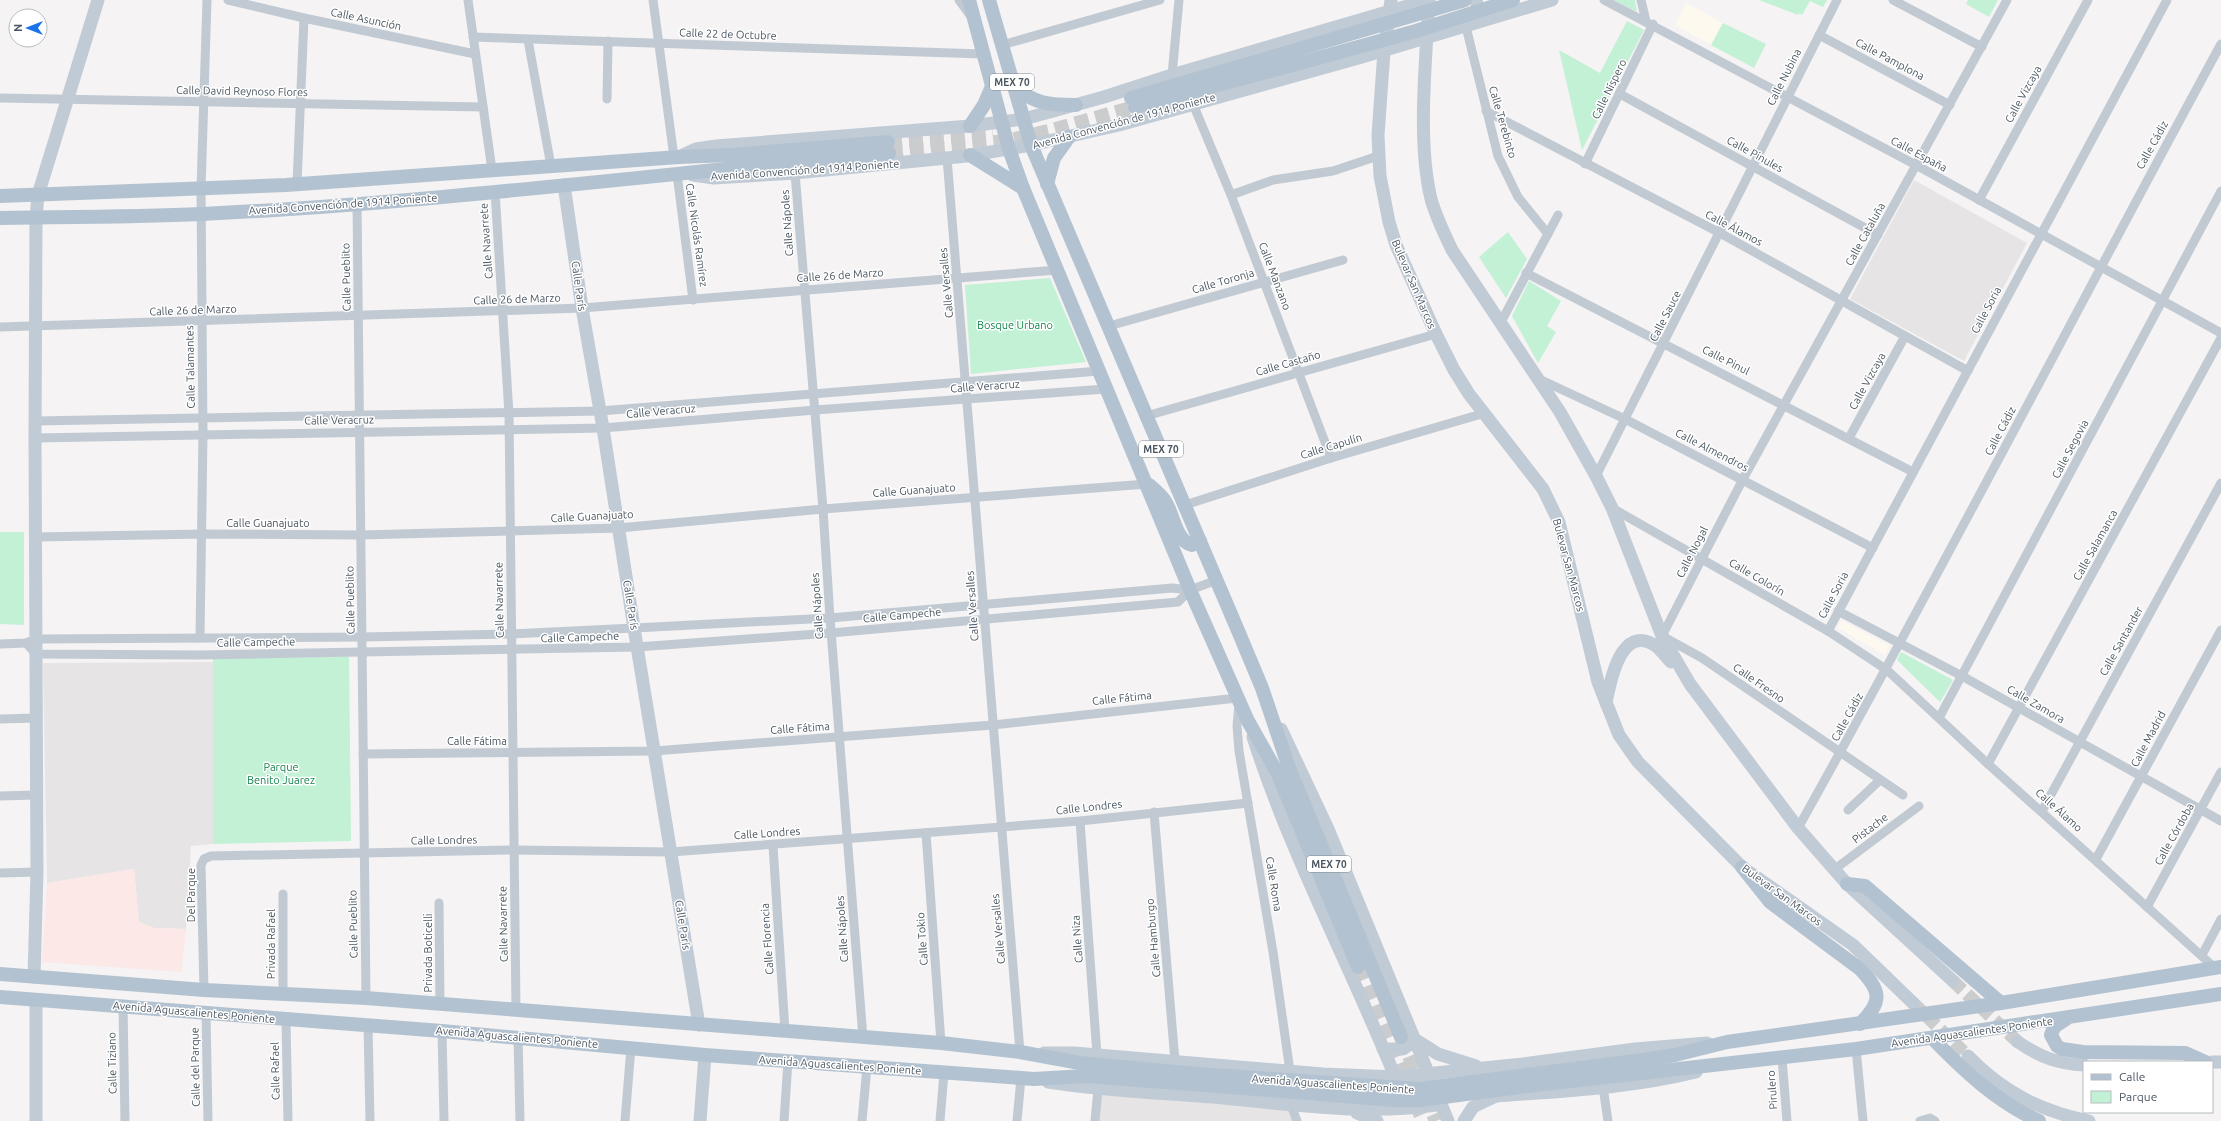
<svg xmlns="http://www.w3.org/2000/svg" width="2221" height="1121" viewBox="0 0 2221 1121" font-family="Ubuntu,sans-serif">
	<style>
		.commercial { fill: #fdf9ef }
		.education { fill: #e6e4e5 }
		.medical { fill: #fce8e6 }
		.green { fill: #c3f1d5 }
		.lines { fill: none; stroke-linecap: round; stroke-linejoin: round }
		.secondary-tunnel { stroke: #caccce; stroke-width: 13; stroke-dasharray: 13 6; stroke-linecap: butt }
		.primary-tunnel { stroke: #caccce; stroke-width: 14; stroke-dasharray: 14 7; stroke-linecap: butt }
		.street { stroke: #c1cad2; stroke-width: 9 }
		.secondary { stroke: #c1cbd6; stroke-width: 13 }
		.primary { stroke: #b3c2d1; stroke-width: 14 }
		.primary-bridge { stroke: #b3c2d1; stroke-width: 14 }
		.labels { text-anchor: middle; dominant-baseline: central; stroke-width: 3; stroke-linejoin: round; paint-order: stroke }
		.shield { fill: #fff; stroke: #808990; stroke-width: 1 }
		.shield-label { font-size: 10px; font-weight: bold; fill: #4a5661 }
		.street-label { font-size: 11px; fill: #4a5661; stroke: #fff }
		.park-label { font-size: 11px; fill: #17864f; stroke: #fff }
	</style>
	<rect width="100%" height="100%" fill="#f5f3f3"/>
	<g class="commercial">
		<path d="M 1686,3 L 1723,23 L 1711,45 L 1675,25 Z"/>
		<path d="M 1841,620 L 1890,646 L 1885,655 L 1838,628 Z"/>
	</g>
	<g class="education">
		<path d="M 1914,180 L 2027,243 L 1964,361 L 1850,299 Z"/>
		<path d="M 213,662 L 213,844 L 191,846 L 186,929 L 154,928 L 139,922 L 134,869 L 47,883 L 43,663 Z"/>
		<path d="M 1098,1089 L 1291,1105 L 1297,1121 L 1095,1121 Z"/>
	</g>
	<path class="medical" d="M 134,869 L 139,922 L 154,928 L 186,929 L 181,972 L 42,962 L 47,883 Z"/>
	<g class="green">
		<path d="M 1614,0 L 1635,0 L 1637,12 Z"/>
		<path d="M 1759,0 L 1827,0 L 1823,7 L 1810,1 L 1802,15 L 1799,13 L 1798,15 Z"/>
		<path d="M 1968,0 L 1998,0 L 1989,17 L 1966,4 Z"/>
		<path d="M 1627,21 L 1644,30 L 1582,150 L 1559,50 L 1600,73 Z"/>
		<path d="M 1723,23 L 1766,44 L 1754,68 L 1711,45 Z"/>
		<path d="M 1508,232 L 1527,259 L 1506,298 L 1479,257 Z"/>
		<path d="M 1050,278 L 1086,362 L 971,374 L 965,285 Z"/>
		<path d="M 1529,281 L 1561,301 L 1547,326 L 1556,332 L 1538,363 L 1512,316 Z"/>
		<path d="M 0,532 L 24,532 L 24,625 L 0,624 Z"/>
		<path d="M 1901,652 L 1953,680 L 1940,702 L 1897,660 Z"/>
		<path d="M 349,657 L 351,841 L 213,844 L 213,658 Z"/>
	</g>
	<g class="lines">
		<g class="secondary-tunnel">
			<path d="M 1953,981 L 2018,1042"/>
			<path d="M 1913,1003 L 1968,1056"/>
		</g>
		<g class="primary-tunnel">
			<path d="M 888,142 L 993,133"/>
			<path d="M 889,153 L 1006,141 L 1049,131 L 1134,107"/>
			<path d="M 1358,967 L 1423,1121"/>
			<path d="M 1401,1037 L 1436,1121"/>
		</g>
		<g class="street">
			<path d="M 228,0 L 304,18 L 475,54"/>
			<path d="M 468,0 L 492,170"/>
			<path d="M 653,0 L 674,157"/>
			<path d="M 959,0 L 970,15"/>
			<path d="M 1604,0 L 1916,165 L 2221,333"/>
			<path d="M 1641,0 L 1646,21"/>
			<path d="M 1893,0 L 1982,47"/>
			<path d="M 1466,27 L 1498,156 L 1518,197 L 1548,234"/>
			<path d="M 1819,35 L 1950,105"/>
			<path d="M 473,37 L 983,54"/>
			<path d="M 528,40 L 551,166"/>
			<path d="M 1002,45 L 1160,0"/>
			<path d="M 1172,75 L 1179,0"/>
			<path d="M 1620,94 L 1878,235"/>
			<path d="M 0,98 L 483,107"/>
			<path d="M 607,99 L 608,41"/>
			<path d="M 1193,104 L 1231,195 L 1331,458"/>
			<path d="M 1486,111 L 1720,233 L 1968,371"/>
			<path d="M 947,158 L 1020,1052"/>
			<path d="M 1585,164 L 1653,24"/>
			<path d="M 795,173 L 823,509 L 830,618 L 863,1038"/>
			<path d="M 677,174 L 693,300"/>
			<path d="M 297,184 L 304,18"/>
			<path d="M 495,191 L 509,414 L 516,1010"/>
			<path d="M 1231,195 L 1273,180 L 1333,171 L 1378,156"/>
			<path d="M 1979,200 L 2088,0"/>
			<path d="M 357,203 L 366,998"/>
			<path d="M 1526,273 L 1913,472"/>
			<path d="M 1501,322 L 1558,215"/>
			<path d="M 1109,326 L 1343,260"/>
			<path d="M 0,327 L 582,308 L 1058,270"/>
			<path d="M 1539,379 L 1625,419 L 1873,548"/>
			<path d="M 1146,416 L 1436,334"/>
			<path d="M 35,421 L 600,411 L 1099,371"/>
			<path d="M 35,438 L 603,428 L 815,410 L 1106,389"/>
			<path d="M 1849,438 L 1905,336"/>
			<path d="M 1596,476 L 1837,0"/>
			<path d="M 1185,505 L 1331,458 L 1485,413"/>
			<path d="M 1612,508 L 1828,631 L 1887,670 L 1988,764 L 2215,968"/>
			<path d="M 36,537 L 203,534 L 361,535 L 619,528 L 823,509 L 1147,484"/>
			<path d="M 1838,611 L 1962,676 L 2221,821"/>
			<path d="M 1828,631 L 2167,0"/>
			<path d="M 200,638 L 203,434 L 201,189 L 207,0"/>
			<path d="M 26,643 L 36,654 L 200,655 L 637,647 L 831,633 L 1178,602 L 1190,590 L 1217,580"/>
			<path d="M 0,644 L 26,643 L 36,639 L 362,637 L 511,634 L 634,628 L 830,618 L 1172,588 L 1190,590"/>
			<path d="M 1239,704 L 1237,726 L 1239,751 L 1273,952 L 1290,1071"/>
			<path d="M 1939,718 L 2221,191"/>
			<path d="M 0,719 L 35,718"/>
			<path d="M 363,754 L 654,751 L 993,725 L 1237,698"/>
			<path d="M 1988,764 L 2221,338"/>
			<path d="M 1903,795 L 1702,658 L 1662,636 L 1743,479 L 2007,0"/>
			<path d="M 0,796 L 36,795"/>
			<path d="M 1848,810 L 1880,780"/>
			<path d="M 2042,811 L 2221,483"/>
			<path d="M 1154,812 L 1175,1061"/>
			<path d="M 1080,821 L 1097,1055"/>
			<path d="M 1798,828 C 1943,569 2079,305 2221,44"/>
			<path d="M 926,833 L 941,1043"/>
			<path d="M 773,846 L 785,1031"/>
			<path d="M 2096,859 L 2221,630"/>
			<path d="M 1835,869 L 1919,806"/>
			<path d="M 0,873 L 37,872"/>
			<path d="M 283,894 L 283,993"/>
			<path d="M 439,903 L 440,1004"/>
			<path d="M 2147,907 L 2221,772"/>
			<path d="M 2202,955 L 2221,919"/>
			<path d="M 204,990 L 201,865 L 204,859 L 211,856 L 514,850 L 671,852 L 1080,821 L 1248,803"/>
			<path d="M 123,1005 L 125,1121"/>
			<path d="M 206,1013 L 208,1121"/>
			<path d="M 286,1020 L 288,1121"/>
			<path d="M 368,1025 L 370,1121"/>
			<path d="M 442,1031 L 444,1121"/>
			<path d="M 518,1037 L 520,1121"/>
			<path d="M 1856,1049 L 1863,1121"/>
			<path d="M 1782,1058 L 1787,1121"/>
			<path d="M 1603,1087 L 1608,1121"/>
			<path d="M 1291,1105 L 1297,1121"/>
			<path d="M 625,1121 L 631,1047"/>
			<path d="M 784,1121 L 788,1061"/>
			<path d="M 862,1121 L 867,1067"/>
			<path d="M 940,1121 L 944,1073"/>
			<path d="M 1017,1121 L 1021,1078"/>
			<path d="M 1095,1121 L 1098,1089"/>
			<path d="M 1920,1121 L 1930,1118 L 1935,1121"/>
		</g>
		<g class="secondary">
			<path d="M 1391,0 L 1384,51 L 1378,135 L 1380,176 L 1389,222 L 1396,245 L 1436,334 L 1454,370 L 1469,394 L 1543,489 L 1559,522 L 1598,682 L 1619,735 L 1638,762 L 1742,867 L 1853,945 L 1913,1003"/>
			<path d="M 1429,0 C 1426,61 1417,141 1431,199 C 1436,217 1444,233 1452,250 L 1560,412 L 1596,476 L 1612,508 L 1662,636 L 1690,684 L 1798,828 L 1847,884 L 1953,981"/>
			<path d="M 1476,0 C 1477,8 1481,13 1488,17"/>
			<path d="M 681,156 L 696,149 L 716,146 L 970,126 L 1024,119 L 1104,97 L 1172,75 L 1428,0"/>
			<path d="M 693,175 L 714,178 L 795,173 L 967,156 L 1031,145 L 1119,125 L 1362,57 L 1552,0"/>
			<path d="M 564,185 L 582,308 L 603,428 L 634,628 L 699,1025"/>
			<path d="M 1606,703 C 1610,682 1621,622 1656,646 C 1661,650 1666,657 1671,662"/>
			<path d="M 1281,729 L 1328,829 L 1448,1121"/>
			<path d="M 1253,737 C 1291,856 1352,969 1398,1084"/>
			<path d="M 34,977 L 37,872 L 35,438 L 36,218 L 38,195 L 98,0"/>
			<path d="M 2018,1042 C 2040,1057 2058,1064 2084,1065"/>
			<path d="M 1383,1049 L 1403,1049 L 1416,1040 L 1438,1054 L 1476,1066"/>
			<path d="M 1044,1053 L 1074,1053 L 1323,1074 L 1396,1077 L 1523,1064 L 1635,1049 L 1707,1043"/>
			<path d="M 1968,1056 C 2003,1092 2040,1111 2089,1121"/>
			<path d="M 2212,1062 L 2221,1062"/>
			<path d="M 1048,1082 C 1106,1091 1164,1093 1223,1098 C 1295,1105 1364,1115 1437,1105"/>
			<path d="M 1496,1096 C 1563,1091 1631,1088 1696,1072"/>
			<path d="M 1357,1113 L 1377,1121"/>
			<path d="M 36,1121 L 36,1000"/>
			<path d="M 700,1121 L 705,1055"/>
			<path d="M 1464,1121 L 1473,1107 L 1496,1096"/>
		</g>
		<g class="primary">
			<path d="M 969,0 L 1009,149 L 1023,188 L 1190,590 L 1248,721 L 1278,774 L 1358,967"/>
			<path d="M 989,0 L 1031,145 L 1239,633 L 1262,688 L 1289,768 L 1401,1037"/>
			<path d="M 1013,86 C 1035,104 1048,105 1076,105"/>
			<path d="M 1131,98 L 1289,52"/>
			<path d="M 1135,107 L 1293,65"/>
			<path d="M 970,126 L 984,105 L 993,84"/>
			<path d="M 970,155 L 1023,188"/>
			<path d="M 1047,184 L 1054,158 L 1069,137"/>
			<path d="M 0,196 L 286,185 L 679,157 L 730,155 L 888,142"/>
			<path d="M 0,218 C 67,217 134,217 202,214 C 431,203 660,174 889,153"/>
			<path d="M 1149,485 C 1155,490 1162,495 1166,503 C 1174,516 1176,541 1192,545 L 1200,541"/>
			<path d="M 1742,867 L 1770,902 L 1860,969 C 1881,991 1883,1001 1860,1024"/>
			<path d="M 1847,884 L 1865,886 L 2001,1003"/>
			<path d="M 0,974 L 204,990 L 366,998 L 941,1043 L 1020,1052 L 1080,1063 L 1198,1074"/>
			<path d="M 0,997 L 442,1031 L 705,1055 L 1021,1078 L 1034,1079 L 1085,1076 L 1256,1089"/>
			<path d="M 2066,1019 L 2054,1027 L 2051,1035 L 2057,1046 L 2062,1049 L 2083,1052 L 2185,1053 L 2205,1062"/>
			<path d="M 1932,1038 C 1964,1071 1997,1102 2039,1121"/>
			<path d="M 1650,1059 L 1675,1055 L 1727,1042 L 2001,1003 L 2221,967"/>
			<path d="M 1527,1086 L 1856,1049 L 2221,994"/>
		</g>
		<g class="primary-bridge">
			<path d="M 1289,52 L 1465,0"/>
			<path d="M 1293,65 L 1416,31 L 1513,0"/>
			<path d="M 1198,1074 L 1419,1089 L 1650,1059"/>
			<path d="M 1256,1089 L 1394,1100 L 1421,1100 L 1527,1086"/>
		</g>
	</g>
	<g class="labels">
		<g class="shield">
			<rect x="990" y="74" width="44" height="16" rx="3"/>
			<rect x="1139" y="441" width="44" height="16" rx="3"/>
			<rect x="1307" y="856" width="44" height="16" rx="3"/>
		</g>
		<g class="shield-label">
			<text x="1012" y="82">MEX 70</text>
			<text x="1161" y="449">MEX 70</text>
			<text x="1329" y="864">MEX 70</text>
		</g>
		<g class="street-label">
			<text transform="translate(366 19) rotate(12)">Calle Asunción</text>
			<text transform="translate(728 34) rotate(2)">Calle 22 de Octubre</text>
			<text transform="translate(1890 59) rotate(28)">Calle Pamplona</text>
			<text transform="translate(1784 77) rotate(-63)">Calle Nubina</text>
			<text transform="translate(1609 89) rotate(-64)">Calle Níspero</text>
			<text transform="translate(242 91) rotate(1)">Calle David Reynoso Flores</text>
			<text transform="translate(2023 94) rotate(-61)">Calle Vizcaya</text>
			<text transform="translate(1124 121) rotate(-15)">Avenida Convención de 1914 Poniente</text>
			<text transform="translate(1503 122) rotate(74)">Calle Terebinto</text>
			<text transform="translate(2152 145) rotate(-61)">Calle Cádiz</text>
			<text transform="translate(1755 154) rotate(29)">Calle Pinules</text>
			<text transform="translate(1919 154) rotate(28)">Calle España</text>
			<text transform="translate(805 170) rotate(-4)">Avenida Convención de 1914 Poniente</text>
			<text transform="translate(343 204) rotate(-4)">Avenida Convención de 1914 Poniente</text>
			<text transform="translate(787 223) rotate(-94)">Calle Nápoles</text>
			<text transform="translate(1734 228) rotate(28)">Calle Álamos</text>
			<text transform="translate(1865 234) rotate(-61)">Calle Cataluña</text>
			<text transform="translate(697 235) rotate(82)">Calle Nicolás Ramírez</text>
			<text transform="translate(486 241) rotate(-94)">Calle Navarrete</text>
			<text transform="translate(840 275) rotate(-4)">Calle 26 de Marzo</text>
			<text transform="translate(1275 276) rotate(69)">Calle Manzano</text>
			<text transform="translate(346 277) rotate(-91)">Calle Pueblito</text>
			<text transform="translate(1223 281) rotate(-16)">Calle Toronja</text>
			<text transform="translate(946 283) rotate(-95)">Calle Versalles</text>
			<text transform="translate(1414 284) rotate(67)">Bulevar San Marcos</text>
			<text transform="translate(579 286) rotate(82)">Calle París</text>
			<text transform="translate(517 299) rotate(-2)">Calle 26 de Marzo</text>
			<text transform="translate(193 310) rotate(-2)">Calle 26 de Marzo</text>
			<text transform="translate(1986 310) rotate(-62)">Calle Soria</text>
			<text transform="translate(1665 316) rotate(-63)">Calle Sauce</text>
			<text transform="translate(1726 360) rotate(27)">Calle Pinul</text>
			<text transform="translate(1288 363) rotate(-16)">Calle Castaño</text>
			<text transform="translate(190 367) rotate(-91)">Calle Talamantes</text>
			<text transform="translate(1867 381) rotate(-61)">Calle Vizcaya</text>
			<text transform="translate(985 386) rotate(-4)">Calle Veracruz</text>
			<text transform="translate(661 411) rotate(-5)">Calle Veracruz</text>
			<text transform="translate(339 420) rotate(-1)">Calle Veracruz</text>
			<text transform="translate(2000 431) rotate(-62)">Calle Cádiz</text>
			<text transform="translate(1331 446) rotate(-17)">Calle Capulín</text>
			<text transform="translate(2070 449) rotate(-62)">Calle Segovia</text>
			<text transform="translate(1712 450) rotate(27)">Calle Almendros</text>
			<text transform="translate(914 490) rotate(-4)">Calle Guanajuato</text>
			<text transform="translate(592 516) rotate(-3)">Calle Guanajuato</text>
			<text x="268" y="523">Calle Guanajuato</text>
			<text transform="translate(2095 545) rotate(-61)">Calle Salamanca</text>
			<text transform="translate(1692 552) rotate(-63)">Calle Nogal</text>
			<text transform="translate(1569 565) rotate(75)">Bulevar San Marcos</text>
			<text transform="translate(1757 577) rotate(30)">Calle Colorín</text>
			<text transform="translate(1833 595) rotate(-62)">Calle Soria</text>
			<text transform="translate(350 600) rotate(-91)">Calle Pueblito</text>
			<text transform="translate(499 600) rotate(-91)">Calle Navarrete</text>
			<text transform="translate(631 605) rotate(81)">Calle París</text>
			<text transform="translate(817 606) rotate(-94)">Calle Nápoles</text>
			<text transform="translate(972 606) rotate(-94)">Calle Versalles</text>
			<text transform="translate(902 615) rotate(-5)">Calle Campeche</text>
			<text transform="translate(580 637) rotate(-2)">Calle Campeche</text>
			<text transform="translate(2121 641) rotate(-61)">Calle Santander</text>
			<text transform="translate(256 642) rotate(-1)">Calle Campeche</text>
			<text transform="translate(1759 683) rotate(35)">Calle Fresno</text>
			<text transform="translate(1122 698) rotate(-6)">Calle Fátima</text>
			<text transform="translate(2036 704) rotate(30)">Calle Zamora</text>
			<text transform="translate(1847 717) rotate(-61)">Calle Cádiz</text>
			<text transform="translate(800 728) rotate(-4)">Calle Fátima</text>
			<text transform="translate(2148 739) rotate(-62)">Calle Madrid</text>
			<text x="477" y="741">Calle Fátima</text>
			<text transform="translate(1089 807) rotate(-6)">Calle Londres</text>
			<text transform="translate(2059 810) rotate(42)">Calle Álamo</text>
			<text transform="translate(1870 828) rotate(-37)">Pistache</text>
			<text transform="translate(767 833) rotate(-4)">Calle Londres</text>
			<text transform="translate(2174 834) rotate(-61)">Calle Córdoba</text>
			<text transform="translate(444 840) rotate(-1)">Calle Londres</text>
			<text transform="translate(1274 884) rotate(81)">Calle Roma</text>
			<text transform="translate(191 895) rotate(-90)">Del Parque</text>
			<text transform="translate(1782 895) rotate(36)">Bulevar San Marcos</text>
			<text transform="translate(353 924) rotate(-91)">Calle Pueblito</text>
			<text transform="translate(503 924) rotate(-91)">Calle Navarrete</text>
			<text transform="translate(683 925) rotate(81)">Calle París</text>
			<text transform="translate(842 929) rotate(-94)">Calle Nápoles</text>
			<text transform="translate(998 929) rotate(-95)">Calle Versalles</text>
			<text transform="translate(1153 938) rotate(-95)">Calle Hamburgo</text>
			<text transform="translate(767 939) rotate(-94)">Calle Florencia</text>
			<text transform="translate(922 939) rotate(-94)">Calle Tokio</text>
			<text transform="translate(1077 939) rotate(-94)">Calle Niza</text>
			<text transform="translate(271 944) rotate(-90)">Privada Rafael</text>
			<text transform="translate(428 953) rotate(-90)">Privada Boticelli</text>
			<text transform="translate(194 1012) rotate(5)">Avenida Aguascalientes Poniente</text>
			<text transform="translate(1972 1032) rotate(-8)">Avenida Aguascalientes Poniente</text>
			<text transform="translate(517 1037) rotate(5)">Avenida Aguascalientes Poniente</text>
			<text transform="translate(112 1063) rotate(-91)">Calle Tiziano</text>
			<text transform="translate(840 1065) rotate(4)">Avenida Aguascalientes Poniente</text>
			<text transform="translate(195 1067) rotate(-91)">Calle del Parque</text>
			<text transform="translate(275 1071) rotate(-91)">Calle Rafael</text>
			<text transform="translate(1333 1084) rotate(4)">Avenida Aguascalientes Poniente</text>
			<text transform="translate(1772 1090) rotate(-94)">Pirulero</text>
		</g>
		<g class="park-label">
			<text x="1015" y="325">Bosque Urbano</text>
			<text x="281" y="767">Parque<tspan x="281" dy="13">Benito Juarez</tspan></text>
		</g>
	</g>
	<rect x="2083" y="1061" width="130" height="52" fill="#ffffff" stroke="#b7bbc0"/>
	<rect x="2091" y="1074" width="20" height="6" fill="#b3c2d1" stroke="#b7bbc0"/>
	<text x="2119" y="1081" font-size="12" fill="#4a5661">Calle</text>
	<rect x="2091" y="1091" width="20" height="12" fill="#c3f1d5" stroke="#b7bbc0"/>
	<text x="2119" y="1101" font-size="12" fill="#4a5661">Parque</text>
	<g transform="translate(28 28) rotate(270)"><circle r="19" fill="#ffffff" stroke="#b7bbc0"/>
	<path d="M0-3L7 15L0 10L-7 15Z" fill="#1a73e8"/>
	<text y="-6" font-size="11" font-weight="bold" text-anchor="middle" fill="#4a5661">N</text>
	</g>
</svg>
